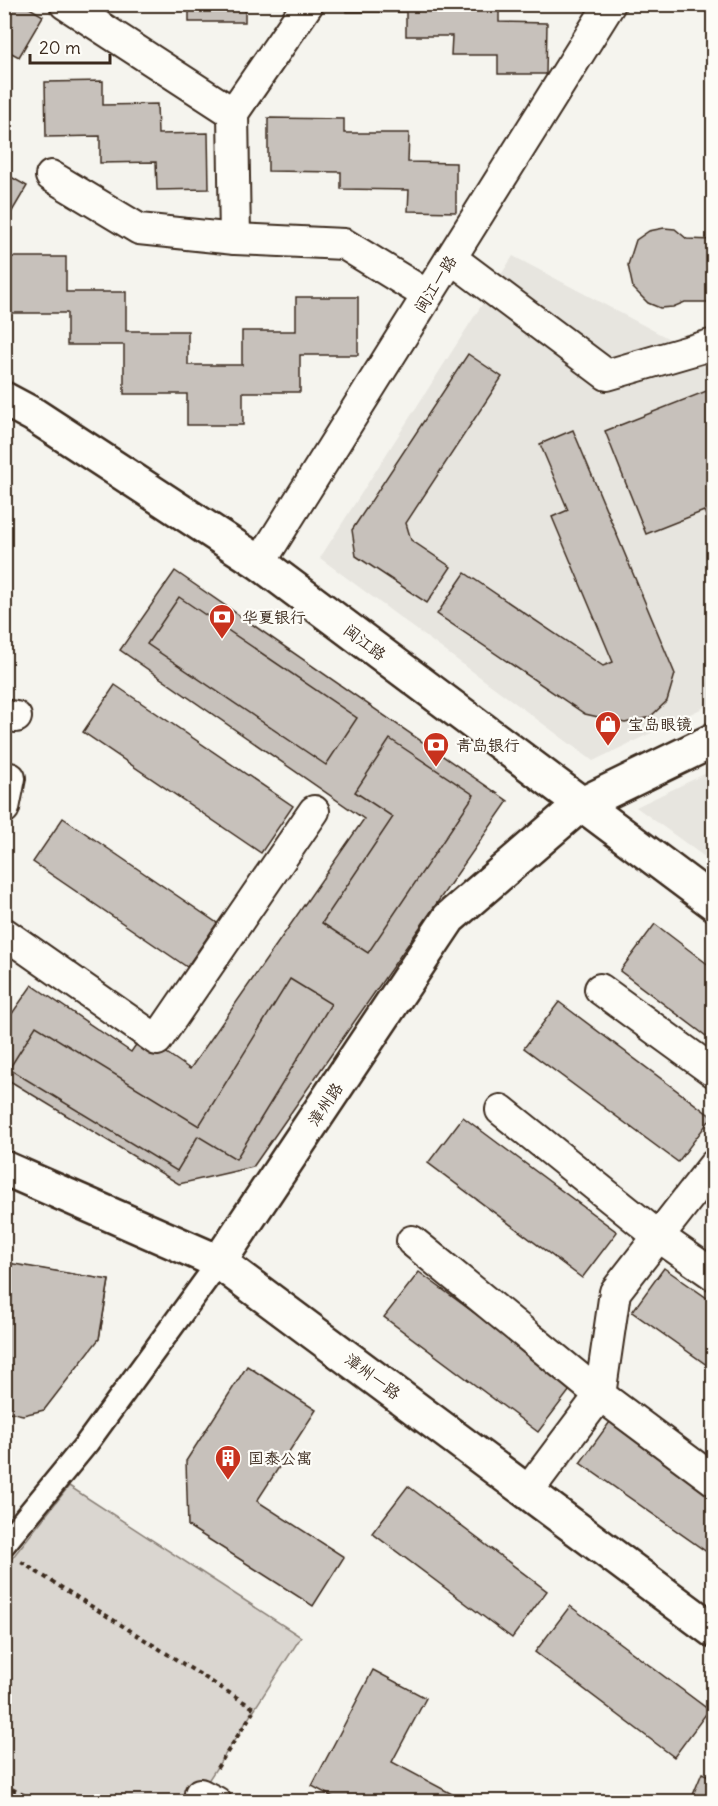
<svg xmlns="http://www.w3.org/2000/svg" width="718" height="1806" viewBox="0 0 718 1806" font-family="Delius,'LXGW WenKai TC',sans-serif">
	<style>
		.built { fill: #e7e5df }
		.green { fill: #dad6d0; stroke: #8a8077; stroke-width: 1.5 }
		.building { fill: #c7c1bb; stroke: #3b2a1e; stroke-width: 1.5 }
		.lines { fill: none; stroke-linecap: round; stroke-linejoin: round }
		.pedestrian-casing { stroke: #3b2a1e; stroke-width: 27 }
		.minor-casing { stroke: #3b2a1e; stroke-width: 34 }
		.tertiary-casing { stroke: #3b2a1e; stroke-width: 38 }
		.path { stroke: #3b2a1e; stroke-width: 4; stroke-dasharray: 4.5 4.5; stroke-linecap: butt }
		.pedestrian { stroke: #fdfcf7; stroke-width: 22 }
		.minor { stroke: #fdfcf7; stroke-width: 30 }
		.tertiary { stroke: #fdfcf7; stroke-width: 33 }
		.labels { text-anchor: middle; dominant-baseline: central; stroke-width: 4.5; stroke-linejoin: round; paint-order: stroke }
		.street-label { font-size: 16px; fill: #3b2a1e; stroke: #fdfcf7 }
		.poi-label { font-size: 16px; fill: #3b2a1e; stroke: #fdfcf7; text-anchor: start }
	</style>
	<rect width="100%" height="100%" fill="#f5f4ee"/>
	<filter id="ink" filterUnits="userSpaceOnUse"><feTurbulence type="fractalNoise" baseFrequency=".0167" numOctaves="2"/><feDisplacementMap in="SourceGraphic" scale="12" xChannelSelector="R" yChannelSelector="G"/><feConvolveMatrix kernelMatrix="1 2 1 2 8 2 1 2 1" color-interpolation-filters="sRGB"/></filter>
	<g filter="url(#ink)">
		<g class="built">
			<path d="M 513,256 L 692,351 L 713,344 L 713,703 L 593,761 L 320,558 Z"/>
			<path d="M 713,770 L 713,863 L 636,807 Z"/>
		</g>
		<path class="green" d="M 69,1486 L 301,1637 L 195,1801 L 5,1802 L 5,1567 Z"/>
		<g class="building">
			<path d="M 4,4 L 23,4 L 43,16 L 19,57 L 4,49 Z"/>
			<rect x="189" y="4" width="56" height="18"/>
			<path d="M 346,4 L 499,4 L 499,22 L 547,23 L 546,74 L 498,74 L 498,55 L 451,55 L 452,36 L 406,36 L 406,12 L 346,12 Z"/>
			<path d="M 103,81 L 103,105 L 157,104 L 158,134 L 208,133 L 209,189 L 157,190 L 156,162 L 100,163 L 100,136 L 46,137 L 45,82 Z"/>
			<path d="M 268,118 L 344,119 L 344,133 L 409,133 L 408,162 L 456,163 L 456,212 L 408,211 L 409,190 L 341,189 L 341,172 L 268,171 Z"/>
			<path d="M 4,173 L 27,186 L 4,225 Z"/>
			<path d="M 664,228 L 675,229 L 687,239 L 714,240 L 712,302 L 685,302 L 673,307 L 660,308 L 648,303 L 633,288 L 628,265 L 636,240 L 649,231 Z"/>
			<path d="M 7,257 L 66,257 L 66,292 L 126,292 L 126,331 L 188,331 L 188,365 L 242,365 L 242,331 L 296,331 L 296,297 L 358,297 L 358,355 L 300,355 L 300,392 L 243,392 L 243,425 L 187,425 L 187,394 L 124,394 L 124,345 L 67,345 L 67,313 L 7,313 Z"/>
			<path d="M 468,354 L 502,377 L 406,523 L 411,540 L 451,567 L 427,603 L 356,556 L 352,530 Z"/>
			<path d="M 714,388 L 714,536 L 704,511 L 646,534 L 605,431 Z"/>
			<path d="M 573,430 L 675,674 L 667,701 L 650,717 L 625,723 L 585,714 L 437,614 L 465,573 L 603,666 L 613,662 L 552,517 L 568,510 L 540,444 Z"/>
			<path d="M 175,571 L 508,801 L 253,1167 L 179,1184 L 5,1078 L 4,1025 L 32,985 L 131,1052 L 142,1036 L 190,1069 L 364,819 L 120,650 Z"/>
			<path d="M 179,597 L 357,718 L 326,765 L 147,644 Z"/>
			<path d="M 115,685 L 293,806 L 261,853 L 83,732 Z"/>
			<path d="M 390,739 L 474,795 L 368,953 L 322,923 L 393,817 L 355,792 Z"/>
			<path d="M 63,818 L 217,923 L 187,967 L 33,862 Z"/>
			<path d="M 655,924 L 714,969 L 714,1042 L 620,971 Z"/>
			<path d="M 290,979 L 331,1004 L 236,1159 L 198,1136 L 177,1171 L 9,1069 L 36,1026 L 199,1126 Z"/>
			<path d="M 559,1002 L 712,1117 L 678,1162 L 524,1048 Z"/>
			<path d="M 463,1117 L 617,1232 L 582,1278 L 428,1163 Z"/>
			<path d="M 4,1263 L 109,1280 L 99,1339 L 4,1324 Z"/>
			<path d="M 8,1263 L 109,1280 L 99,1339 L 44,1410 L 23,1415 L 4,1411 L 4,1268 Z"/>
			<path d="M 664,1268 L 714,1303 L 714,1370 L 632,1312 Z"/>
			<path d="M 419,1272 L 573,1386 L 538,1432 L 384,1317 Z"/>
			<path d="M 247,1366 L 316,1410 L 257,1501 L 344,1557 L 313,1606 L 188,1526 L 186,1461 Z"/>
			<path d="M 612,1419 L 714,1491 L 714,1557 L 580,1463 Z"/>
			<path d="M 408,1486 L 547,1591 L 512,1638 L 372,1533 Z"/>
			<path d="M 570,1606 L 709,1710 L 674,1757 L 535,1652 Z"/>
			<path d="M 373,1670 L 426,1698 L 392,1762 L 467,1802 L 342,1802 L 312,1786 Z"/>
			<path d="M 702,1773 L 714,1778 L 714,1802 L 690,1802 Z"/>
		</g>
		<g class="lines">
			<g class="pedestrian-casing">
				<path id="pedestrian" d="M 4,1544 L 87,1443 L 219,1262"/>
			</g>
			<g class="minor-casing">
				<g id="minor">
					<path d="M 65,4 L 233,113 L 308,4"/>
					<path d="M 51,176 L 139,229 L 235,239 L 233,113"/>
					<path d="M 235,239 L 344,244 L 427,295"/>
					<path d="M 451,258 L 607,375 L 714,344"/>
					<path d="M 260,563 L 610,4"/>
					<path d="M 4,715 L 16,717"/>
					<path d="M 4,777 L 10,778 L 4,808"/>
					<path d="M 4,933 L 157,1040 L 314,811"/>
					<path d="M 600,989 L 714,1072"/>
					<path d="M 501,1110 L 658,1236 L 714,1275"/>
					<path d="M 412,1241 L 600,1395 L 714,1480"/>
					<path d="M 528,1491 L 600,1395 L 615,1292 L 714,1165"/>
					<path d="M 200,1794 L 216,1802"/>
				</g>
			</g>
			<g class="tertiary-casing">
				<g id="tertiary">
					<path d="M 4,399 L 34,415 L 260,563 L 714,903"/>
					<path d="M 4,1168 L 219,1262 L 714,1631"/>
					<path d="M 219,1262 L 449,918 L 580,805 L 714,740"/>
				</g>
			</g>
			<g class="path">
				<path d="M 21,1562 L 255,1709 L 215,1771"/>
				<path d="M 4,1785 L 37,1802"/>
			</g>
			<use href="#pedestrian" class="pedestrian"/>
			<use href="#minor" class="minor"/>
			<use href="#tertiary" class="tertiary"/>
		</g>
	</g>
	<defs>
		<g id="bank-pin" transform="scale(1.35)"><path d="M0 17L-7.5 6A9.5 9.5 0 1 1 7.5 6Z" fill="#c8321e" stroke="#fdfcf7"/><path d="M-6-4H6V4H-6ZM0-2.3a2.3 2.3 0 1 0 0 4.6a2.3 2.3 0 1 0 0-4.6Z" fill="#fff"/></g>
		<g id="shop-pin" transform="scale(1.35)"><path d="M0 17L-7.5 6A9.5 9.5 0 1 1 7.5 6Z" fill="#c8321e" stroke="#fdfcf7"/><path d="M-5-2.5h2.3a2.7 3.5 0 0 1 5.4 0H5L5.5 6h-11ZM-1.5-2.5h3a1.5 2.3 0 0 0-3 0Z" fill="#fff"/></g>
		<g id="building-pin" transform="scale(1.35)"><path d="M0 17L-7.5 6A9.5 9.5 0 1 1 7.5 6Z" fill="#c8321e" stroke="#fdfcf7"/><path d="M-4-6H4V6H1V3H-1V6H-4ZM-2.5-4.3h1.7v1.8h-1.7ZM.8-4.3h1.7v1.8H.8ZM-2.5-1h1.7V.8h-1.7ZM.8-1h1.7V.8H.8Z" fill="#fff"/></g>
	</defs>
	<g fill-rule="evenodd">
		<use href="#bank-pin" x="222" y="617"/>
		<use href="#shop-pin" x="608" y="724"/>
		<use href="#bank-pin" x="436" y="745"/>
		<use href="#building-pin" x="228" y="1458"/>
	</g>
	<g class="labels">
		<g class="street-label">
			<text transform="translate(435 284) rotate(-58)">闽江一路</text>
			<text transform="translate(365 642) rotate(37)">闽江路</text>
			<text transform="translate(325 1104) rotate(-56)">漳州路</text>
			<text transform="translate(373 1376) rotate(37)">漳州一路</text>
		</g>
		<g class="poi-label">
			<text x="242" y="617">华夏银行</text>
			<text x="628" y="724">宝岛眼镜</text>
			<text x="456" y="745">青岛银行</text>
			<text x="248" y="1458">国泰公寓</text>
		</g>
	</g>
	<rect width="718" height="1806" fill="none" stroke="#fdfcf7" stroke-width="24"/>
	<rect x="12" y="12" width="694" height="1782" fill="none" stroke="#3b2a1e" stroke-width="2" filter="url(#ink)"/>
	<path d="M30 54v9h80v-9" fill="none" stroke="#3b2a1e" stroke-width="3"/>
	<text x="39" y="54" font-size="18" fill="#3b2a1e" stroke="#fdfcf7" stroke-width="4.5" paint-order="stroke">20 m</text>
</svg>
